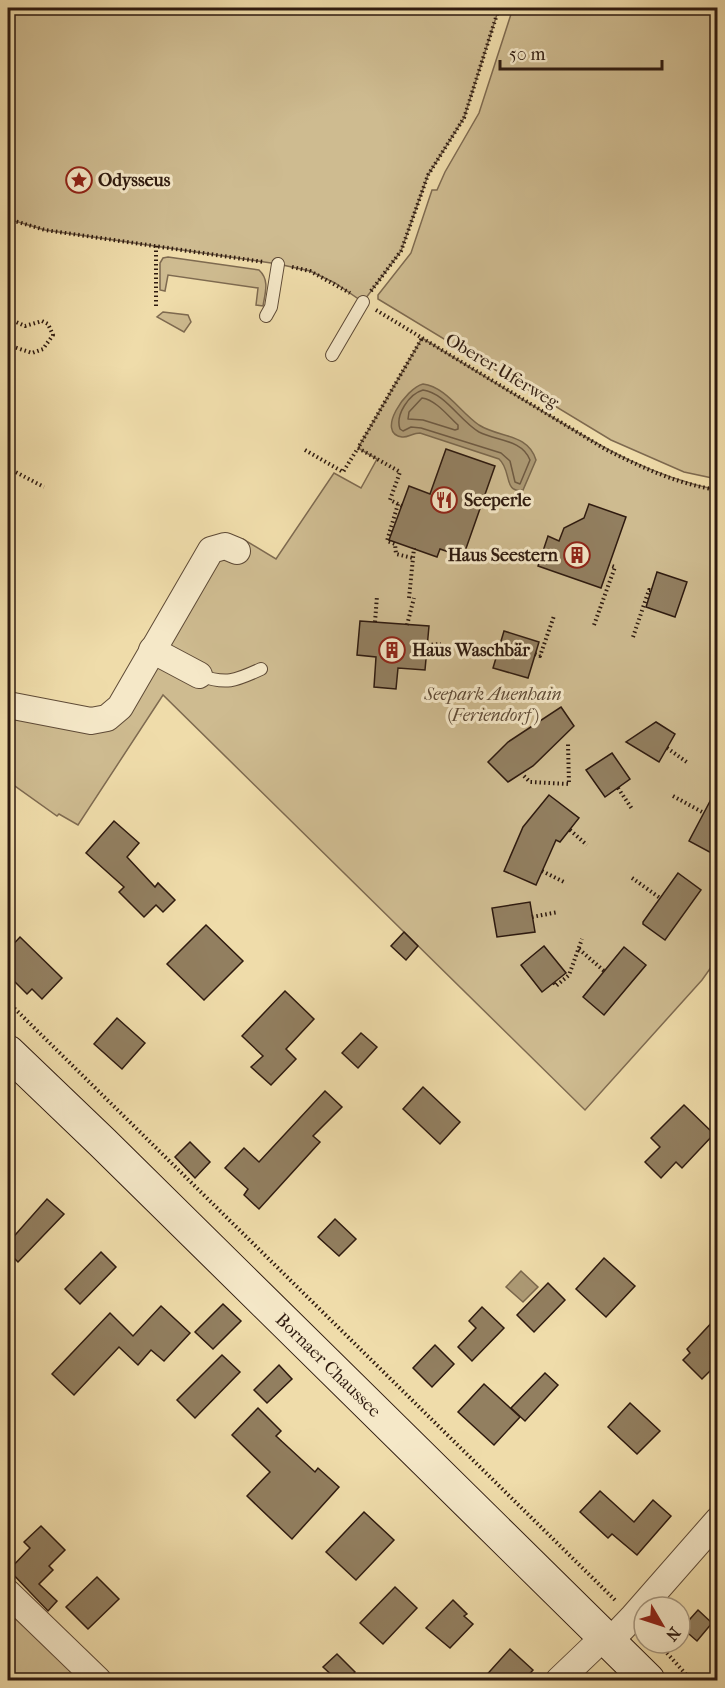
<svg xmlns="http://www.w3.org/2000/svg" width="725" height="1688" viewBox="0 0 725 1688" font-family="'IM FELL French Canon',serif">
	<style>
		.green { fill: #cebb90; stroke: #7e6a50; stroke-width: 1.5 }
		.water { fill: #ad9a75; stroke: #7a674c; stroke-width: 1.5 }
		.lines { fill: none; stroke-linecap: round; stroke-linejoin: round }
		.shore { stroke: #6e5a42; stroke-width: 1.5 }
		.building { fill: #927f60; stroke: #2e1a0f; stroke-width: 1.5 }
		.lane-casing { stroke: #5e4a36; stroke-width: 14 }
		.street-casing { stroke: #5e4a36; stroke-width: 28 }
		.secondary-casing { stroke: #2e1a0f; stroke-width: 35 }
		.path { stroke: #2e1a0f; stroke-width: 4; stroke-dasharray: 1.5 3; stroke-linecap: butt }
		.lane { stroke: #f5e8c8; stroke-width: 12 }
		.street { stroke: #f5e8c8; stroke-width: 26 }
		.secondary { stroke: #f5e8c8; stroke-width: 33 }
		.labels { text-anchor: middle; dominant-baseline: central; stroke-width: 6; stroke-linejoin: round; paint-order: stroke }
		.poi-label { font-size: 18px; font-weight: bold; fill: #2e1a0f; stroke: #f5e8c8; text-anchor: start }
		.street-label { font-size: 18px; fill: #2e1a0f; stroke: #f5e8c8 }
		.park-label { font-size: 18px; font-style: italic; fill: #5e4a36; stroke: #f5e8c8 }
	</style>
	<rect width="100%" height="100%" fill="#efdcaa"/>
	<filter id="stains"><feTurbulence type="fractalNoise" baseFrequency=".00333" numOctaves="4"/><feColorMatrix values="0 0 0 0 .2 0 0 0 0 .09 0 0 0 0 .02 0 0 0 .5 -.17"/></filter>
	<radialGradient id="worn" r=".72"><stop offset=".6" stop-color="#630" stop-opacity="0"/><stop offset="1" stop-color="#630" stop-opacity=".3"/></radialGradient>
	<g class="green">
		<path d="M 8,8 L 499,8 L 464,118 L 428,175 L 401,251 L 363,302 L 335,283 L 310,271 L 278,264 L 45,230 L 8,219 Z"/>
		<path d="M 513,8 L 717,8 L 717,479 L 684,472 L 611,440 L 378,299 L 378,295 L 411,253 L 432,190 L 437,190 L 445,172 L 479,113 Z"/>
		<path d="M 168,257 L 259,270 C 270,280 265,293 263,306 L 256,305 L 258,288 L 168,275 L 165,291 L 160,290 L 160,263 L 163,258 Z"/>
		<path d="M 163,312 L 188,315 L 191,322 L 184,332 L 157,317 Z"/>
		<path d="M 422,338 C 464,364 505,389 547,414 C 604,449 652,476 717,490 L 717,959 L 702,980 L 585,1110 L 163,695 L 78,825 L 59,814 L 57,816 L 8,781 L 8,705 L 107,718 L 211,550 L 237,551 L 243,539 L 276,559 L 334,473 L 361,488 L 377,459 L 358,448 Z"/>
		<path d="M 8,1593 L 98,1680 L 20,1680 L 8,1671 Z"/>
	</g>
	<g class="water">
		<path d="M 423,384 C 446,387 460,412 479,425 C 499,438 528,433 536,460 L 523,490 C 503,494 512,470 499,459 L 420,433 C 413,433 407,438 402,437 C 375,433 406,388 423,384 Z"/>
		<path d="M 521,1271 L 538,1287 L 523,1302 L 506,1287 Z"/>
	</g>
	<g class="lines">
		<g class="shore">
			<path d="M 423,390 C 445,393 460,421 479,432 C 496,441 522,439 530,460 L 520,484 L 515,482 L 510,461 L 501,453 L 421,428 L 411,427 L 403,431 L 400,429 C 395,415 409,394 423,390 Z"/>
			<path d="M 422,398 C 436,400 448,416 458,425 L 458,429 L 455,430 L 423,420 L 408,419 L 409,412 Z"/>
		</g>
	</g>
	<g class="building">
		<path d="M 446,449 L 495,466 L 463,557 L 440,549 L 437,557 L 389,540 L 409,486 L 430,494 Z"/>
		<path d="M 589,504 L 626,517 L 601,588 L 538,566 L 548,536 L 559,541 L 564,528 L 584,518 Z"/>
		<path d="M 657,572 L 687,582 L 675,617 L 646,607 Z"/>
		<path d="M 360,621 L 429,626 L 425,670 L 398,668 L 396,689 L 374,687 L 376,657 L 357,655 Z"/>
		<path d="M 504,631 L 539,642 L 528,678 L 493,668 Z"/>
		<path d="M 561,707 L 574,726 L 533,766 L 508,782 L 488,762 L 508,742 Z"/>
		<path d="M 656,722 L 675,734 L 659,762 L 626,742 Z"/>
		<path d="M 612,753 L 630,779 L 605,797 L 586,770 Z"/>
		<path d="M 717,788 L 717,856 L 689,841 Z"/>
		<path d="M 549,795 L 579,818 L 560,842 L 556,840 L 536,885 L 504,871 L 523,827 Z"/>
		<path d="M 114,821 L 139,843 L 127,857 L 155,887 L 158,883 L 175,900 L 163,912 L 156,905 L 144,917 L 119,892 L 124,887 L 86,853 Z"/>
		<path d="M 678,873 L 701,890 L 665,940 L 643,924 L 643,922 Z"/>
		<path d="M 530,902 L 535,932 L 497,937 L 492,908 Z"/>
		<path d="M 206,925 L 243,961 L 204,1000 L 167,964 Z"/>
		<path d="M 404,932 L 418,946 L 406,960 L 391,946 Z"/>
		<path d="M 20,937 L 62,978 L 42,999 L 32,989 L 27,994 L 8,975 L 8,950 Z"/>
		<path d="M 544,946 L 566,973 L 542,992 L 521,965 Z"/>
		<path d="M 624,947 L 646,965 L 604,1015 L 583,997 Z"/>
		<path d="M 285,991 L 314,1019 L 286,1049 L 296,1059 L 271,1085 L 251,1067 L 263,1056 L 242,1036 Z"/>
		<path d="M 117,1018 L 145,1043 L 122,1069 L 94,1044 Z"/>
		<path d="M 361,1033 L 377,1047 L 358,1068 L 342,1053 Z"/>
		<path d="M 423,1087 L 460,1122 L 440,1144 L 403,1109 Z"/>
		<path d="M 325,1091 L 342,1107 L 313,1136 L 320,1142 L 259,1209 L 244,1195 L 248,1189 L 225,1168 L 244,1148 L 259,1162 Z"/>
		<path d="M 684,1105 L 714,1134 L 682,1168 L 676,1162 L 661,1178 L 645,1162 L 660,1147 L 651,1138 Z"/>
		<path d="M 190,1142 L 210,1162 L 195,1178 L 175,1157 Z"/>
		<path d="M 47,1199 L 64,1214 L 18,1262 L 8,1252 L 8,1243 Z"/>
		<path d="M 335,1219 L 356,1239 L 339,1256 L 318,1237 Z"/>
		<path d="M 101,1252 L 116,1267 L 80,1304 L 65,1289 Z"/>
		<path d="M 604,1258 L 635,1286 L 606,1317 L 576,1289 Z"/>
		<path d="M 548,1283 L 565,1300 L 534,1332 L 517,1315 Z"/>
		<path d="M 223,1304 L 241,1321 L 213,1349 L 195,1332 Z"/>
		<path d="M 161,1306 L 190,1333 L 164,1361 L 151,1350 L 138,1365 L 119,1347 L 74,1395 L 52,1374 L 110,1313 L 133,1336 Z"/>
		<path d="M 482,1307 L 504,1328 L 472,1361 L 458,1347 L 476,1328 L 469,1321 Z"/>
		<path d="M 717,1317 L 717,1364 L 702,1379 L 683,1360 L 690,1353 L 687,1349 Z"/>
		<path d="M 435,1345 L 454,1364 L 432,1387 L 413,1368 Z"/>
		<path d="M 222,1355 L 240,1372 L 195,1418 L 177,1400 Z"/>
		<path d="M 279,1365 L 292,1379 L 267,1403 L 254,1390 Z"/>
		<path d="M 545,1373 L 558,1385 L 525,1421 L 511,1408 Z"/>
		<path d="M 484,1384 L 520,1417 L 494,1445 L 458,1412 Z"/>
		<path d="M 630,1403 L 660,1431 L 637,1454 L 608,1427 Z"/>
		<path d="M 258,1408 L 281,1431 L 276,1436 L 315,1472 L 318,1468 L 339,1487 L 292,1539 L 247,1496 L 270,1472 L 232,1435 Z"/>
		<path d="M 600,1491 L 634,1522 L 653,1500 L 671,1516 L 637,1555 L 612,1534 L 608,1538 L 580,1512 Z"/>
		<path d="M 364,1512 L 394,1540 L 356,1580 L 326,1552 Z"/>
		<path d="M 41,1526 L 65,1550 L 49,1566 L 53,1570 L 39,1584 L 57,1601 L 48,1611 L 9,1570 L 30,1548 L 24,1542 Z"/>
		<path d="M 97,1577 L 119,1599 L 88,1629 L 66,1607 Z"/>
		<path d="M 395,1587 L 417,1608 L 383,1644 L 360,1623 Z"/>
		<path d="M 453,1600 L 467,1614 L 464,1616 L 473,1624 L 450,1648 L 426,1628 Z"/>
		<path d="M 698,1610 L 712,1623 L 697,1641 L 682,1628 Z"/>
		<path d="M 510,1649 L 533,1670 L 524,1680 L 482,1680 Z"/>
		<path d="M 337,1654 L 355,1672 L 347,1680 L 337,1680 L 323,1667 Z"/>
	</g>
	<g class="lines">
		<g class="lane-casing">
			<g id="lane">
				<path d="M 266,316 L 271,307 L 278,264"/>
				<path d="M 332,355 L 363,302"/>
				<path d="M 199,675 C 226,685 235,681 261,669"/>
			</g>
		</g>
		<g class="street-casing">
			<g id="street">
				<path d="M 152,650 L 199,675"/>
				<path d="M 8,705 L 91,721 L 107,718 L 120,707 L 211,550 L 225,546 L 237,551"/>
				<path d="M 8,1593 L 98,1680"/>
				<path d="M 609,1642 L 632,1618 L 718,1520"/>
				<path d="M 559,1680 L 604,1637"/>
			</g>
		</g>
		<g class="secondary-casing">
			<g id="secondary">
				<path id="s1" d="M 8,1052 L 103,1143 L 648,1680"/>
			</g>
		</g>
		<g class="path">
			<path d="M 8,219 L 45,230 L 264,262"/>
			<path d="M 156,246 L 156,309"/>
			<path d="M 292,267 L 310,271 L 350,293"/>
			<path d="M 371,291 L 401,251 L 428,175 L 464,118 L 499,8"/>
			<path d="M 376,310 L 605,449 C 641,467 677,484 718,490"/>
			<path d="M 8,322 L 14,321 L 25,326 L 42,321 L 48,324 L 53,335 L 43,349 L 32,353 L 8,345"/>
			<path d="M 8,415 L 13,427 L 8,440"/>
			<path d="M 305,450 L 343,472 L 358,448"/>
			<path d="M 8,468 L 44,487"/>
			<path d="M 398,504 L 387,541 L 395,544 L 396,554 L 413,558"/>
			<path d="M 402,506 L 390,500 L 400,472 L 358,448 L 422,338"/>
			<path d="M 409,598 L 414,548"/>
			<path d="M 375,622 L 377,596"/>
			<path d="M 407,625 L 414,598"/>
			<path d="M 594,625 L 615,567 L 609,565"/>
			<path d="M 633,637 L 649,590 L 652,590"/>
			<path d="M 427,645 L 441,644"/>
			<path d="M 535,654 L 540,656 L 554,616"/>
			<path d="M 667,748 L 688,763"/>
			<path d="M 524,776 L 530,782 L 569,784 L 568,744"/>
			<path d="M 618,788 L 632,809"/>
			<path d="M 673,796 L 704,813"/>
			<path d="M 570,830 L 587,845"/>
			<path d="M 542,871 L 564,882"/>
			<path d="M 632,878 L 660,898"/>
			<path d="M 532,917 L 558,912"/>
			<path d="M 579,949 L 604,971"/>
			<path d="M 554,983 L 556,986 L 569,975 L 582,939"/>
			<path d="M 8,1002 L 616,1601"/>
			<path d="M 658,1643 L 691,1680"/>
		</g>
		<use href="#lane" class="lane"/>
		<use href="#street" class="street"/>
		<use href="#secondary" class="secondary"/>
	</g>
	<defs>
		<g id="sight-ring" transform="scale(1.35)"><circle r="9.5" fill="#f5e8c8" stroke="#8f2418" stroke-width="1.5"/><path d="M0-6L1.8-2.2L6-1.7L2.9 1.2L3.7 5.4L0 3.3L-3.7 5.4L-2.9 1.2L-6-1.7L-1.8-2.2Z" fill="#8f2418"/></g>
		<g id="restaurant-ring" transform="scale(1.35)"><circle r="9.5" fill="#f5e8c8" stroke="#8f2418" stroke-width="1.5"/><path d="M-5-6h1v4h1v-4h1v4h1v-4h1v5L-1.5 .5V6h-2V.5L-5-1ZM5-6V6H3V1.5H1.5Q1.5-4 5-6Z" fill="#8f2418"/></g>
		<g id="building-ring" transform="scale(1.35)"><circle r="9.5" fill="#f5e8c8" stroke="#8f2418" stroke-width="1.5"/><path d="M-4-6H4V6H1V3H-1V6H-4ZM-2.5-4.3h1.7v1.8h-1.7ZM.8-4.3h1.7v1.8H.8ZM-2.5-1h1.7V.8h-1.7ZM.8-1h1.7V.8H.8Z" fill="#8f2418"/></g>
	</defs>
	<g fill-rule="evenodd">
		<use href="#sight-ring" x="79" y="180"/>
		<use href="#restaurant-ring" x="444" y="500"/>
		<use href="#building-ring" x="577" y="555"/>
		<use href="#building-ring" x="392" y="650"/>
	</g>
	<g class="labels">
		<g class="poi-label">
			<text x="98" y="180">Odysseus</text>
			<text x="464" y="500">Seeperle</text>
			<text x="558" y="555" text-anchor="end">Haus Seestern</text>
			<text x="412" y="650">Haus Waschbär</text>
		</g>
		<g class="street-label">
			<text transform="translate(502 371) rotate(31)">Oberer Uferweg</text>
			<text stroke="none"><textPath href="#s1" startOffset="448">Bornaer Chaussee</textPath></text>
		</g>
		<g class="park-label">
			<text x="493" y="694">Seepark Auenhain<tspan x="493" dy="21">(Feriendorf)</tspan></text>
		</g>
	</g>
	<rect width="725" height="1688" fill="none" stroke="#efdcaa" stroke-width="30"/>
	<rect x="9" y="9" width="707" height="1670" fill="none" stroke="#2e1a0f" stroke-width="3"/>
	<rect x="15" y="15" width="695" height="1658" fill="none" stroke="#2e1a0f" stroke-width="1.5"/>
	<g transform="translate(662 1625) rotate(129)"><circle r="28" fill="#f5e8c8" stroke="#a5967e" stroke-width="1.5"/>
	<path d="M0-4.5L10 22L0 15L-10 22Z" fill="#8f2418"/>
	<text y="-9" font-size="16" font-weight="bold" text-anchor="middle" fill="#2e1a0f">N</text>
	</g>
	<path d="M500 60v9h162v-9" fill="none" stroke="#2e1a0f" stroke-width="3"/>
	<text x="509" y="60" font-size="18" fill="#2e1a0f" stroke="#f5e8c8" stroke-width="4.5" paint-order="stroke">50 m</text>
	<rect width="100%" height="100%" filter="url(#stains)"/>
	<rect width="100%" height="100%" fill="url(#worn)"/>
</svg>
